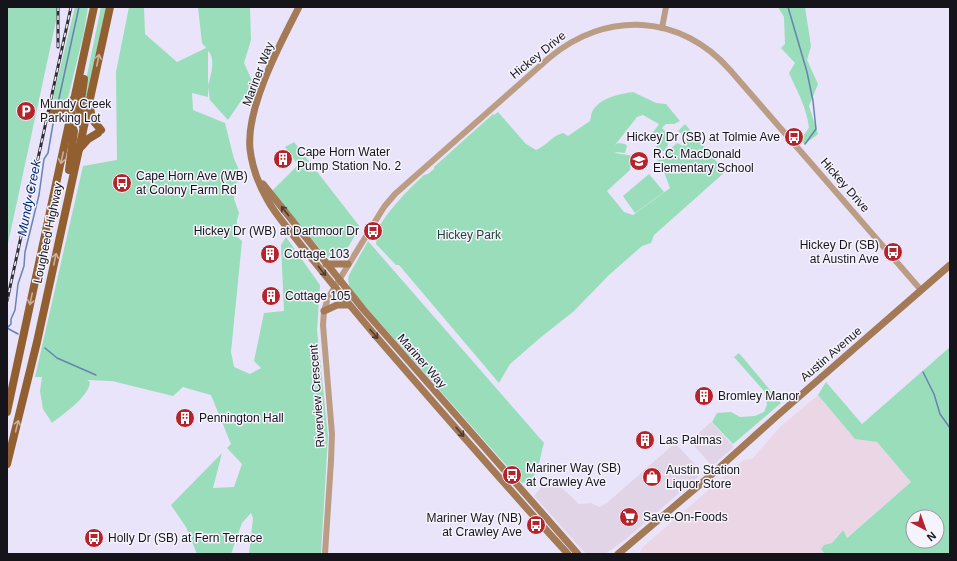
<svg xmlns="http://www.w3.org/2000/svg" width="957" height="561" viewBox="0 0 957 561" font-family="Helvetica,sans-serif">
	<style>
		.commercial { fill: #e2d4e7 }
		.industrial { fill: #ebd6e6 }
		.green { fill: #9db; fill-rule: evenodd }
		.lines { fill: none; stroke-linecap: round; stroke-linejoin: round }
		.stream { stroke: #6783b4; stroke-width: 1.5 }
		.tertiary { stroke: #bb9d86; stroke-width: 6 }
		.secondary { stroke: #a37956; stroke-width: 7 }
		.primary { stroke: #925f31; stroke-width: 8 }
		.rail-casing { stroke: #302e37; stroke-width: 3 }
		.rail { stroke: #f5f3fc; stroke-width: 1.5; stroke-dasharray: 4.5; stroke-linecap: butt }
		.oneway { stroke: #c8b0a1 }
		.oneway2 { stroke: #4e3c33 }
		.labels { text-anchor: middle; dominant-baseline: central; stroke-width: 3; stroke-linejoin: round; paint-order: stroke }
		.street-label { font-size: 12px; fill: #16141b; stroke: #f5f3fc }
		.poi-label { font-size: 12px; fill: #16141b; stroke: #f5f3fc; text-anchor: start }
		.park-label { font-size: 12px; fill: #1e4534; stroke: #f5f3fc }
		.water-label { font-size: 13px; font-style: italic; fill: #002b76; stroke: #f5f3fc }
	</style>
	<rect width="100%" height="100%" fill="#e9e4f9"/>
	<g class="commercial">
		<path d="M 711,422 L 734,447 L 712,466 L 690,441 Z"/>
		<path d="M 675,443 L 699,469 L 699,476 L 626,539 L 605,554 L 586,554 L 534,496 L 550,477 L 579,504 L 591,503 L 600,507 L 607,503 Z"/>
	</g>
	<path class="industrial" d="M 818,395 L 855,439 L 877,442 L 911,482 L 846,538 L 842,530 L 832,543 L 827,544 L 821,549 L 825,554 L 639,554 L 643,547 L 743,460 L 752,459 L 780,427 Z"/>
	<g class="green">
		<path d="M 7,7 L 59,7 L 7,248 Z"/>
		<path d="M 75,7 L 88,7 L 84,32 L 67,102 L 65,105 L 56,108 L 53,106 L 54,93 Z"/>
		<path d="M 101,7 L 106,7 L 87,95 L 83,95 Z"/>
		<path d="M 129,7 L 144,7 L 145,34 L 177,62 L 206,48 L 202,43 L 198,7 L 250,7 L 251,40 L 244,63 L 254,85 L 249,96 L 243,98 L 228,120 L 210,100 L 208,87 L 208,97 L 192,93 L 193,110 L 225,123 L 234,159 L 241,174 L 236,185 L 234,199 L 239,213 L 237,220 L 236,236 L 242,241 L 231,352 L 234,367 L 250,374 L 261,368 L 254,361 L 264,313 L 284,311 L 281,245 L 286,237 L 320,285 L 317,330 L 328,436 L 321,554 L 249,554 L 253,518 L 251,513 L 242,523 L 231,554 L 197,554 L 186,527 L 171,505 L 222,453 L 213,488 L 234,487 L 242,464 L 227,448 L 231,444 L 211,395 L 183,387 L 173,396 L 112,381 L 87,380 L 90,382 C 89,397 63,414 52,423 L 43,409 L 40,391 L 42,377 L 35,377 L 83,166 L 117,160 L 116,72 ZM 208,51 C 216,58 211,76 208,85 Z"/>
		<path d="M 778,7 L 805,7 L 811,46 L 807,60 L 818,84 L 809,106 L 818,134 L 805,144 L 799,141 L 809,128 C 807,108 797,91 789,73 L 795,63 L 781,48 L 785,44 L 784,17 Z"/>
		<path d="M 633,92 L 656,103 L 666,104 L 680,121 L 674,124 L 666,124 L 662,128 L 665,131 L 668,145 L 664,151 L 658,151 L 656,147 L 659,142 L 651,135 L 659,124 L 643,115 L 637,117 L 615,145 L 618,143 L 625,144 L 627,146 L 625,153 L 615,152 L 616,153 C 622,155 627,154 632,156 L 630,170 L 607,191 L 624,212 L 633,215 L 670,188 L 664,172 L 660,173 L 655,170 L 653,165 L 677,143 L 683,146 L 689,134 L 684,132 L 682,134 L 678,131 L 685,124 L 722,168 L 725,172 L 654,235 L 651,243 L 642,246 L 609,275 L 574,311 L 540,338 L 510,364 L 499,383 L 399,265 L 396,265 L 376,244 L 377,236 L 375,234 C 387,211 405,193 424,175 L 428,174 L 434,169 L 434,167 L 493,114 L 494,115 L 498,112 L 526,144 L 536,150 C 546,146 553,135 563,133 L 568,136 L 590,121 C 591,118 591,114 592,112 C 599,98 619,94 633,92 Z"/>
		<path d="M 294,142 L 360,227 C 356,233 344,256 339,259 C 333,262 329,259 325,255 L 272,191 L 298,165 L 285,147 Z"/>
		<path d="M 649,174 L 664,192 L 635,213 L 623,196 Z"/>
		<path d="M 368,241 L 544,443 C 539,458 540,480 522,483 L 350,289 L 348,279 L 349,275 Z"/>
		<path d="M 950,347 L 950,554 L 825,554 L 821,549 L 824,545 L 832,543 L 843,530 L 847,538 L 911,482 L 877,442 L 855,439 L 818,395 L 826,382 L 862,424 ZM 913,517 L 937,517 L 937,541 L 913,541 Z"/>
		<path d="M 739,353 L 781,403 L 733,444 L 712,422 L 717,413 L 731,412 L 740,417 L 755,416 L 764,412 L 767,405 L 764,391 L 734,357 Z"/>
	</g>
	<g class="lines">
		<g class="stream">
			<path d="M 788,7 L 807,72 L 813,101 L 816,129 L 805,144"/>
			<path d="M 58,103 L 79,7"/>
			<path d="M 7,328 L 11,324 L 11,319 L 15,310 L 18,284 L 24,266 L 25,252 L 39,195 L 44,159 L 48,153 L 54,118"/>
			<path d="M 7,328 L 18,334"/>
			<path d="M 45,348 L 57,358 L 96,375"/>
			<path d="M 923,372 L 934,394 L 940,414 L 950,428"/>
		</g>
		<g class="tertiary">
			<path d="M 662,28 L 666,7"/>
			<path d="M 325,554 L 331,461 L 332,434 L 323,325 L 324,311 L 328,298 L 384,207 L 395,194 L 549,58 C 606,10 681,14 730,70 L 921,290"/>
		</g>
		<g class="secondary">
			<path d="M 299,7 C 280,44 246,107 250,149 C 252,166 259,185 267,199 C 275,214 287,227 297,240 C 322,272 348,303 374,334 C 438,408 502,482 568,554"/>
			<path d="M 263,184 L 363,309 L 578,554"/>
			<path d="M 326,264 L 348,264"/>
			<path d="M 324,311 L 337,305 L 349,305"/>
			<path d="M 618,554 L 710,476 L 778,415 L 950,265"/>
		</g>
		<g class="primary">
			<path d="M 90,107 L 92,119 L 101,130"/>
			<path d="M 53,112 L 65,109 L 74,99"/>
			<path d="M 83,126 L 79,116 L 84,79"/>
			<path d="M 79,149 L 88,139 L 98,133"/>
			<path d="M 69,170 L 74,131 L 70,120"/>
			<path d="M 7,412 L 94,7"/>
			<path d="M 7,464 L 37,342 L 110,7"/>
		</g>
		<g class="rail-casing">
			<g id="rail">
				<path d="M 58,47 L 58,7"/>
				<path d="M 7,301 L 71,7"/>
			</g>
		</g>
		<use href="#rail" class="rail"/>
	</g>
	<defs><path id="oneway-shaft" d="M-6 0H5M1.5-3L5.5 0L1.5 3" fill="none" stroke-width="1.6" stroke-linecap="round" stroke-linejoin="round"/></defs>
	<g class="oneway">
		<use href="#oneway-shaft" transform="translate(98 60) rotate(-78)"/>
		<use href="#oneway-shaft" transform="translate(62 158) rotate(102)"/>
		<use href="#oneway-shaft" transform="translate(55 259) rotate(-78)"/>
		<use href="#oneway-shaft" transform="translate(31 299) rotate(102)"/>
		<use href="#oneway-shaft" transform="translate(17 426) rotate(-76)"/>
	</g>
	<g class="oneway2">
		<use href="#oneway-shaft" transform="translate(285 211) rotate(-128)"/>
		<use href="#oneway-shaft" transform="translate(322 271) rotate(51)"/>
		<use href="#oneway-shaft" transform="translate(374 334) rotate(49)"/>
		<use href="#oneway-shaft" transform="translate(460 432) rotate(49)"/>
	</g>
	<defs>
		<g id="parking-disc" transform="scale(1)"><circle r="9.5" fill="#b5242c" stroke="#f5f3fc"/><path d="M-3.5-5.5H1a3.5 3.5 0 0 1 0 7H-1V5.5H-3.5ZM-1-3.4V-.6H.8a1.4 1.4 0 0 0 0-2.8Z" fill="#fff"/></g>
		<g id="bus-disc" transform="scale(1)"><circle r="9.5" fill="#b5242c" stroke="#f5f3fc"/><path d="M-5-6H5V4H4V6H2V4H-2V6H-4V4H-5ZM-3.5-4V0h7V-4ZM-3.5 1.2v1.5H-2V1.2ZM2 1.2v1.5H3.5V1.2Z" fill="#fff"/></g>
		<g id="building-disc" transform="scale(1)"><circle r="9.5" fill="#b5242c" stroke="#f5f3fc"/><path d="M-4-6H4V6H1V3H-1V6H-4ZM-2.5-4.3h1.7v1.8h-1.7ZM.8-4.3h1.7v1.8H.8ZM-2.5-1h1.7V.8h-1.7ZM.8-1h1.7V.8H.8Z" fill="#fff"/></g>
		<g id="school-disc" transform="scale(1)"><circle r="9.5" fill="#b5242c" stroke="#f5f3fc"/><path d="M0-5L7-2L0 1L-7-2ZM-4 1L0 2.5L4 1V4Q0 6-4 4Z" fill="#fff"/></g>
		<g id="shop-disc" transform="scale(1)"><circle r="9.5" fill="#b5242c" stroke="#f5f3fc"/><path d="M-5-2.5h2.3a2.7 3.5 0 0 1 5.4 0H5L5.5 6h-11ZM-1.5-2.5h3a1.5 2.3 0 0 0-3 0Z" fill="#fff"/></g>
		<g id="supermarket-disc" transform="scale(1)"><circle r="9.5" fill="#b5242c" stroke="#f5f3fc"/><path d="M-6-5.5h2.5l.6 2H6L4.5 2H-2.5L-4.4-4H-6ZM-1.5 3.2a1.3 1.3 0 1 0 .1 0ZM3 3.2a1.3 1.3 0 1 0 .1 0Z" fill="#fff"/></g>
	</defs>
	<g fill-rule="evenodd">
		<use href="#parking-disc" x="26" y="111"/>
		<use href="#bus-disc" x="794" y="137"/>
		<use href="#building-disc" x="283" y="159"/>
		<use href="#school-disc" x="639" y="161"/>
		<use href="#bus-disc" x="122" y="183"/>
		<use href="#bus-disc" x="373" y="231"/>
		<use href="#bus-disc" x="893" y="252"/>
		<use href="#building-disc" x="270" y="254"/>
		<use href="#building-disc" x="271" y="296"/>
		<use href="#building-disc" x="704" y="396"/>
		<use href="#building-disc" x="185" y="418"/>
		<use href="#building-disc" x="645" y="440"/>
		<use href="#bus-disc" x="512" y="475"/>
		<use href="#shop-disc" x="652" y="477"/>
		<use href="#supermarket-disc" x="629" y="517"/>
		<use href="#bus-disc" x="536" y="525"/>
		<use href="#bus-disc" x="94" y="538"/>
	</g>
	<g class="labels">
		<g class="street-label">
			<text transform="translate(538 55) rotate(-39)">Hickey Drive</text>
			<text transform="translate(258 74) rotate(-69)">Mariner Way</text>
			<text transform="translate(845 185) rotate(49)">Hickey Drive</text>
			<text transform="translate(48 233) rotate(-78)">Lougheed Highway</text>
			<text transform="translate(831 354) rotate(-41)">Austin Avenue</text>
			<text transform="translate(422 361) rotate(49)">Mariner Way</text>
			<text transform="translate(317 396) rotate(-94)">Riverview Crescent</text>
		</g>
		<g class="poi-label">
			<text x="40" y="104">Mundy Creek<tspan x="40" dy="14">Parking Lot</tspan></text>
			<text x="780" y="137" text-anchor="end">Hickey Dr (SB) at Tolmie Ave</text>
			<text x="297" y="152">Cape Horn Water<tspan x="297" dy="14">Pump Station No. 2</tspan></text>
			<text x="653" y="154">R.C. MacDonald<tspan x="653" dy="14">Elementary School</tspan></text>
			<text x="136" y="176">Cape Horn Ave (WB)<tspan x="136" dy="14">at Colony Farm Rd</tspan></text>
			<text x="359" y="231" text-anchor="end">Hickey Dr (WB) at Dartmoor Dr</text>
			<text x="879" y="245" text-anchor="end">Hickey Dr (SB)<tspan x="879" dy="14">at Austin Ave</tspan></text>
			<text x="284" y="254">Cottage 103</text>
			<text x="285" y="296">Cottage 105</text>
			<text x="718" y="396">Bromley Manor</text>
			<text x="199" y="418">Pennington Hall</text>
			<text x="659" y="440">Las Palmas</text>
			<text x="526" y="468">Mariner Way (SB)<tspan x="526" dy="14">at Crawley Ave</tspan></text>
			<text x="666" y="470">Austin Station<tspan x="666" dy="14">Liquor Store</tspan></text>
			<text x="643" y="517">Save-On-Foods</text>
			<text x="522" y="518" text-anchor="end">Mariner Way (NB)<tspan x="522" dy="14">at Crawley Ave</tspan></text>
			<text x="108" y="538">Holly Dr (SB) at Fern Terrace</text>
		</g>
		<g class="park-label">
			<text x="469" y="235">Hickey Park</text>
		</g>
		<g class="water-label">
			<text transform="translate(29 198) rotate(-79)">Mundy Creek</text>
		</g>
	</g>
	<rect width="957" height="561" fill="none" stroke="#16141b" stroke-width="16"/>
	<g transform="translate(925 529) rotate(139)"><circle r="19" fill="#f5f3fc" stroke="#9c9aa2"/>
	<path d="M0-3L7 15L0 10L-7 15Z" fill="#b5242c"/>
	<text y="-6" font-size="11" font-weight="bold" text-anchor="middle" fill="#16141b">N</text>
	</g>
</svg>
